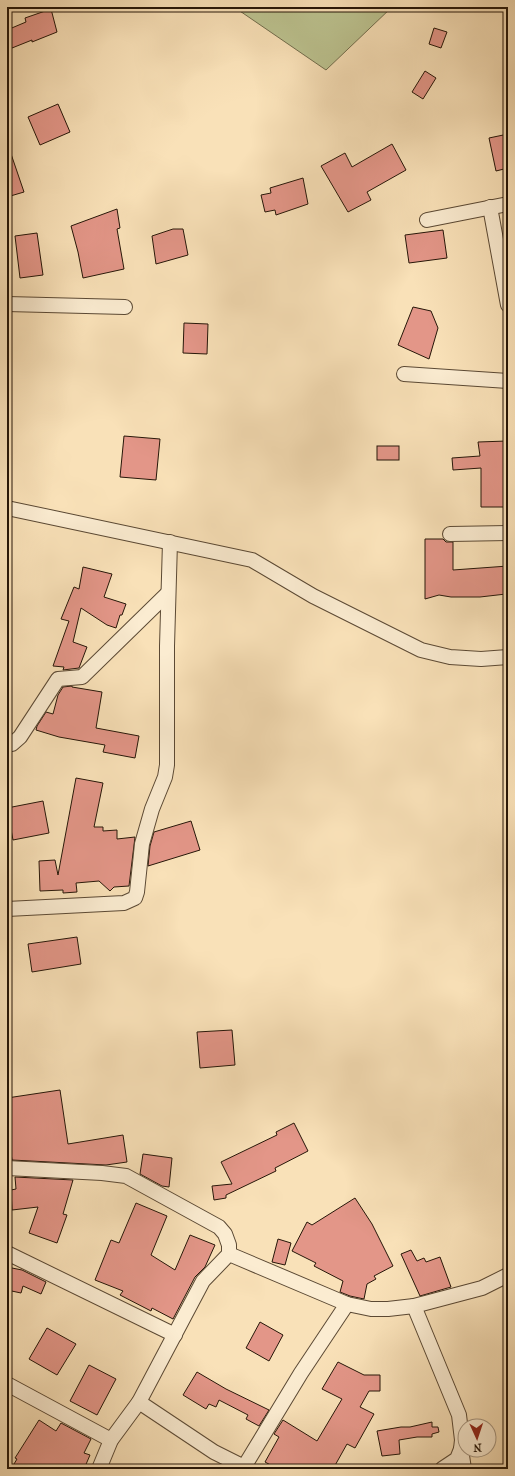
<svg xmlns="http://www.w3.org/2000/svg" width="515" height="1476" viewBox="0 0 515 1476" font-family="'IM FELL French Canon',serif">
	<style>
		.green { fill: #bcc390; stroke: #716c4c }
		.building { fill: #e39688; stroke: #261608 }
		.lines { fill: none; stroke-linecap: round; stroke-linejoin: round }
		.minor-casing { stroke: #5b4934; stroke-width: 16 }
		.minor { stroke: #fbecd1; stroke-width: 14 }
	</style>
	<rect width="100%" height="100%" fill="#f9e1b8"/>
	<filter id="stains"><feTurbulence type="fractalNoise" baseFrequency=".005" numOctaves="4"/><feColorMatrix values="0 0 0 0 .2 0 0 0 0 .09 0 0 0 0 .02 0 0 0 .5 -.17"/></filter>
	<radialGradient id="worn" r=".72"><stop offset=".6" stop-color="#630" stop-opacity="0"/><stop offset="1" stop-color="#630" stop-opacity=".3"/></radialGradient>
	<path class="green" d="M 234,7 L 392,7 L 326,70 Z"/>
	<g class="building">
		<path d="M 51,9 L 57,32 L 32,42 L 32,40 L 7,50 L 7,30 L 26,22 L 25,18 Z"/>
		<path d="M 434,28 L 447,32 L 441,48 L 429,44 Z"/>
		<path d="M 425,71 L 436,78 L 423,99 L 412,92 Z"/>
		<path d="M 58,104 L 70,132 L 40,145 L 28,117 Z"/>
		<path d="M 508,134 L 508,168 L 496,171 L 489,138 Z"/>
		<path d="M 392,144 L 406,170 L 367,192 L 371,200 L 348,212 L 321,166 L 345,153 L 352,167 Z"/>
		<path d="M 7,148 L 9,148 L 24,192 L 7,197 Z"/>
		<path d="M 303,178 L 308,204 L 276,215 L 275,210 L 265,212 L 261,195 L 271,193 L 270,188 Z"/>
		<path d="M 117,209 L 120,228 L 117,229 L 124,269 L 83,278 L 78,252 L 71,226 Z"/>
		<path d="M 173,229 L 183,229 L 188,255 L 156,264 L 152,236 Z"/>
		<path d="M 443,230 L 447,258 L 409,263 L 405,235 Z"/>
		<path d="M 37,233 L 43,275 L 20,278 L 15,236 Z"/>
		<path d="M 413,307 L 431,311 L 438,328 L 429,359 L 398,345 Z"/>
		<path d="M 184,323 L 208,324 L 207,354 L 183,353 Z"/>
		<path d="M 124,436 L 160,439 L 156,480 L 120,477 Z"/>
		<path d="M 507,441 L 508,507 L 481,507 L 481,468 L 453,470 L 452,458 L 480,456 L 478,442 Z"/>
		<rect x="377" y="446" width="22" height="14"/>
		<path d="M 425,539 L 443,539 L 446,542 L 453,542 L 453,570 L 508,566 L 508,588 L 506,588 L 506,594 L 480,597 L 451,597 L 439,595 L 425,599 Z"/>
		<path d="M 83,567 L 112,574 L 104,597 L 126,604 L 122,615 L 120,615 L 116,628 L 107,625 L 81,608 L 73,642 L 87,647 L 79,668 L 63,670 L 64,667 L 53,666 L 69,621 L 61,619 L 74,587 L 79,589 Z"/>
		<path d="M 72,686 L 72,687 L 102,692 L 96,728 L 139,736 L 135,758 L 103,752 L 105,745 L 59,737 L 36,730 L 37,726 L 46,712 L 53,714 L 58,695 L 63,687 Z"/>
		<path d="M 76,778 L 103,783 L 94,827 L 103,827 L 103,831 L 117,830 L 117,839 L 135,837 L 129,886 L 114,887 L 110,891 L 99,881 L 76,883 L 77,892 L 63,893 L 63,890 L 40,891 L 39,861 L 55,860 L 58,875 Z"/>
		<path d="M 43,801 L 49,833 L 13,840 L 7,808 Z"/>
		<path d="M 191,821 L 200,850 L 148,866 L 150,846 L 154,832 Z"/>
		<path d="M 77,937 L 81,964 L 32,972 L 28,944 Z"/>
		<path d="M 232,1030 L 235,1065 L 200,1068 L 197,1032 Z"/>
		<path d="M 60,1090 L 68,1144 L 123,1135 L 127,1162 L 106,1165 L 12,1160 L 7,1125 L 7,1098 Z"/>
		<path d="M 294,1123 L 308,1151 L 275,1168 L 276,1171 L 226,1195 L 226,1198 L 214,1200 L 212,1186 L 232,1184 L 221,1162 L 277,1135 L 276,1132 Z"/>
		<path d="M 143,1154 L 172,1158 L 169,1187 L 162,1186 L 140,1174 Z"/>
		<path d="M 15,1177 L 73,1180 L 63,1214 L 67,1215 L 57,1243 L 29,1233 L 38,1207 L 12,1210 L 11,1190 L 16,1189 Z"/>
		<path d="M 355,1198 L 372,1224 L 393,1266 L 374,1276 L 376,1279 L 367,1284 L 364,1299 L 350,1296 L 340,1292 L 343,1281 L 314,1266 L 316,1263 L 292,1251 L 307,1222 L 312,1225 Z"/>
		<path d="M 136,1203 L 167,1216 L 151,1255 L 175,1270 L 190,1235 L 215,1245 L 205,1267 L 195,1277 L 173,1319 L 152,1308 L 151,1311 L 120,1295 L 123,1291 L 95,1280 L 111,1240 L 119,1243 Z"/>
		<path d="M 278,1239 L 291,1243 L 285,1265 L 272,1262 Z"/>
		<path d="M 411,1250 L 417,1261 L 424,1258 L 426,1262 L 440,1257 L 451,1287 L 420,1296 L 401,1254 Z"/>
		<path d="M 7,1267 L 22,1270 L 46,1282 L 41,1294 L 23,1286 L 21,1293 L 7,1290 Z"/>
		<path d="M 260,1322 L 283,1335 L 269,1361 L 246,1348 Z"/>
		<path d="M 47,1328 L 76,1344 L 57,1375 L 29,1359 Z"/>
		<path d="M 338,1362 L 364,1375 L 380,1375 L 380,1391 L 369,1391 L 360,1407 L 374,1414 L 355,1448 L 347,1444 L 333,1469 L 278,1469 L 265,1462 L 279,1437 L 274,1434 L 283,1420 L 317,1441 L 342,1399 L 322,1389 Z"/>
		<path d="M 89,1365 L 116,1379 L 97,1415 L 70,1401 Z"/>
		<path d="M 197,1372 L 226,1389 L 269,1410 L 259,1426 L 246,1419 L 248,1415 L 219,1400 L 216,1407 L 209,1404 L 206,1409 L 183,1395 Z"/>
		<path d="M 39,1420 L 56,1431 L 61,1423 L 91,1439 L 84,1453 L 90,1455 L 84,1469 L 11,1469 L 17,1459 L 15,1458 Z"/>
		<path d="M 432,1422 L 432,1427 L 438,1427 L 439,1432 L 432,1434 L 432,1437 L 417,1437 L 399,1440 L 400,1454 L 382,1456 L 377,1431 L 401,1427 L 410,1427 Z"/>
	</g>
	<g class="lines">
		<g class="minor-casing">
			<g id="minor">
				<path d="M 490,207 L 508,305"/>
				<path d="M 427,220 L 508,204"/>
				<path d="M 7,304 L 125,307"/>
				<path d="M 404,374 L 508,381"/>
				<path d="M 7,508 L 252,560 L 313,596 L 421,650 L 450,657 L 481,659 L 508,657"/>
				<path d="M 450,534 L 508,533"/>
				<path d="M 7,745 L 12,744 L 20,737 L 58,679 L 82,677 L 168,593"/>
				<path d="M 7,909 L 124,903 L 135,898 L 137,892 L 142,844 L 152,809 L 165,777 L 167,765 L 167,646 L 170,542"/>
				<path d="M 7,1168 L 102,1173 L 126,1176 L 219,1227 L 225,1234 L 229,1245 L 229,1254 L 203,1281 L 139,1402 L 111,1440 L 99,1469"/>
				<path d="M 7,1253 L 175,1335"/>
				<path d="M 229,1254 L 347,1304 L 371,1309 L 388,1309 L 414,1306 L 482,1288 L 508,1275"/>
				<path d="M 414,1306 L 459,1415 L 462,1440 L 461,1449 L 464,1469"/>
				<path d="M 7,1384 L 111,1440"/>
				<path d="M 139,1402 L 214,1452 L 248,1469"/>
				<path d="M 244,1467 L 301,1373 L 347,1304"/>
				<path d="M 442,1469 L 457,1459 L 461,1449"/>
			</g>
		</g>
		<use href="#minor" class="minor"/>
	</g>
	<rect width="515" height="1476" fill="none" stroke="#f9e1b8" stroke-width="24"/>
	<rect x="8" y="8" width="499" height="1460" fill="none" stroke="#261608" stroke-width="2"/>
	<rect x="12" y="12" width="491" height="1452" fill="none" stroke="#261608"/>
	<g transform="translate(477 1438) rotate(177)"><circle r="19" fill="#fbecd1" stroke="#a69681"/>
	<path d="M0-3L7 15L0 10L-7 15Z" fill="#8f2418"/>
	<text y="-6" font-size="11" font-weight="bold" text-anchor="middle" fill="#261608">N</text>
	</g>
	<rect width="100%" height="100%" filter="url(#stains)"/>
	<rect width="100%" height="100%" fill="url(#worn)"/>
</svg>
